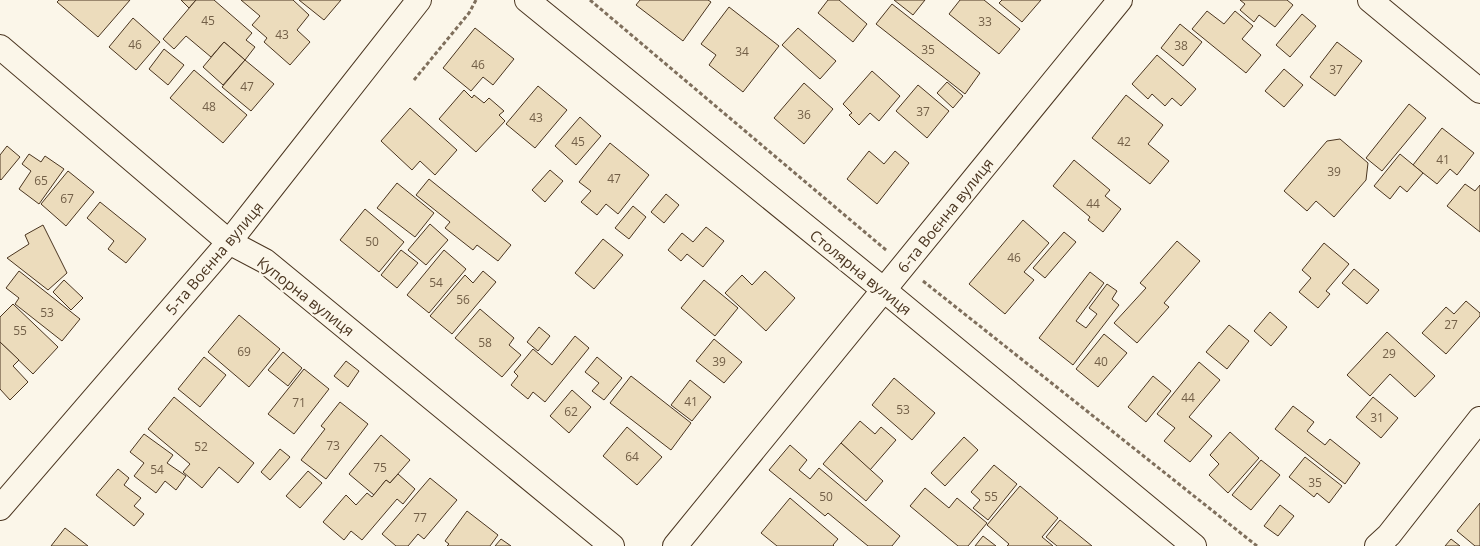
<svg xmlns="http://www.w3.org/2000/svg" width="1480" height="546" viewBox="0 0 1480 546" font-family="'Open Sans',sans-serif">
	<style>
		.building { fill: #ecdcbc; stroke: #4a3520 }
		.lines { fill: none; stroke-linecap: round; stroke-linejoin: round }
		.minor-casing { stroke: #4a3520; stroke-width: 26 }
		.path { stroke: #7f6f5c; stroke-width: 3; stroke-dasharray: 4 2.5; stroke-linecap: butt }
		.minor { stroke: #fbf6e9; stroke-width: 24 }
		.labels { text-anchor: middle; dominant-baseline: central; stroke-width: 4; stroke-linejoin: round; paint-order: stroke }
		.number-label { font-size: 12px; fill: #725f47 }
		.street-label { font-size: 15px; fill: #4a3520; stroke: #fbf6e9 }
	</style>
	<rect width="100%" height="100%" fill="#fbf6e9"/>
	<g class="building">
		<path d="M 59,0 L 130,0 L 98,37 L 57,2 Z"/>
		<path d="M 181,0 L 196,0 L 189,8 Z"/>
		<path d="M 196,0 L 214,0 L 252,33 L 246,40 L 255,47 L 245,60 L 224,42 L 211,57 L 186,36 L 174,49 L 163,39 Z"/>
		<path d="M 241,0 L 293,0 L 309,15 L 297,30 L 310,42 L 290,65 L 264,42 L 267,38 L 252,25 L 260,16 Z"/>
		<path d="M 299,0 L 341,0 L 324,20 Z"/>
		<path d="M 640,0 L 708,0 L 711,2 L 683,41 L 636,5 Z"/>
		<path d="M 828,0 L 839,0 L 867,24 L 853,42 L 818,13 Z"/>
		<path d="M 894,0 L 925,0 L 913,15 Z"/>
		<path d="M 960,0 L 984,0 L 1020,29 L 999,54 L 949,14 Z"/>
		<path d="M 1002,0 L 1041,0 L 1022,22 L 999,3 Z"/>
		<path d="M 1240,0 L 1287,0 L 1293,5 L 1275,27 L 1259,15 L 1254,22 L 1240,10 L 1245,4 Z"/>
		<path d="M 892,4 L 980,73 L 965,94 L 876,24 Z"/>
		<path d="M 729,7 L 779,46 L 743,92 L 709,65 L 716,55 L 701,44 Z"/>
		<path d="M 1207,11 L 1224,24 L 1235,11 L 1253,26 L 1242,39 L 1261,55 L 1246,73 L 1192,29 Z"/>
		<path d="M 1302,14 L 1316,26 L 1290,57 L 1276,45 Z"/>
		<path d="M 133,18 L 160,42 L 136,70 L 109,47 Z"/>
		<path d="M 1180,24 L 1202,42 L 1183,66 L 1161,48 Z"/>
		<path d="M 475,28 L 514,59 L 493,85 L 483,77 L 471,91 L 443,68 Z"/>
		<path d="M 798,28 L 836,61 L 820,79 L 782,45 Z"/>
		<path d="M 224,42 L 245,60 L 223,85 L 203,67 Z"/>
		<path d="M 1337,42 L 1362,61 L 1335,96 L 1310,77 Z"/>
		<path d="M 164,49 L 184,65 L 168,85 L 149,69 Z"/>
		<path d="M 1157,55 L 1196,89 L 1181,106 L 1172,98 L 1165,106 L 1152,94 L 1148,99 L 1132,84 Z"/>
		<path d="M 245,60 L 274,84 L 251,111 L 222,87 Z"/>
		<path d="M 1284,69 L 1303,85 L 1284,107 L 1265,91 Z"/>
		<path d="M 194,70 L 247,115 L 223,143 L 170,98 Z"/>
		<path d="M 872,71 L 900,96 L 879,121 L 870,113 L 859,125 L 849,115 L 852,113 L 843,104 Z"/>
		<path d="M 947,82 L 963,96 L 953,108 L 937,93 Z"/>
		<path d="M 804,83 L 833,109 L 804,144 L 774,118 Z"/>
		<path d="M 918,85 L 949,111 L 927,138 L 896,111 Z"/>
		<path d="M 538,86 L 567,110 L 535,148 L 506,124 Z"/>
		<path d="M 464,90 L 472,98 L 474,95 L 484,103 L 489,98 L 504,111 L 499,115 L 505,121 L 476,152 L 439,119 Z"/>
		<path d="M 1126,95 L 1163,125 L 1148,144 L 1169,161 L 1150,184 L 1092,138 Z"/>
		<path d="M 1409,104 L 1426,118 L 1382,171 L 1366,158 Z"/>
		<path d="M 410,108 L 457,150 L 435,175 L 420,161 L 412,170 L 381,141 Z"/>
		<path d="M 580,117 L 601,136 L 576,165 L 555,146 Z"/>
		<path d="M 1442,128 L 1474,153 L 1457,175 L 1450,169 L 1437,184 L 1413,165 Z"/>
		<path d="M 1340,139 L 1368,163 L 1366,180 L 1334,217 L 1316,201 L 1307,211 L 1284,191 L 1327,141 Z"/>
		<path d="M 610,143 L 649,175 L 618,214 L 606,204 L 597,215 L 581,202 L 591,191 L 579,182 Z"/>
		<path d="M 7,146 L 20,157 L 1,180 L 0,179 L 0,155 Z"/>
		<path d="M 869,151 L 884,164 L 895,151 L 909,163 L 877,204 L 847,179 Z"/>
		<path d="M 29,154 L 41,162 L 45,156 L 64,169 L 39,204 L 19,189 L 31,171 L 22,164 Z"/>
		<path d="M 1400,154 L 1423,173 L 1407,192 L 1400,186 L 1390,199 L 1374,186 Z"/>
		<path d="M 1074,160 L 1110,190 L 1105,196 L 1121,209 L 1103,232 L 1088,220 L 1090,217 L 1053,186 Z"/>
		<path d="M 550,170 L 563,181 L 545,202 L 532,190 Z"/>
		<path d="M 68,171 L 94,192 L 66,226 L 41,204 Z"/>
		<path d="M 429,179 L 511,245 L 498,261 L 477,245 L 473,250 L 445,228 L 450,222 L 416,195 Z"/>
		<path d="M 397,183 L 434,213 L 415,237 L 377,208 Z"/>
		<path d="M 1465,184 L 1475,191 L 1480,185 L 1480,232 L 1447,206 Z"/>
		<path d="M 666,194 L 679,205 L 664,223 L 651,212 Z"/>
		<path d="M 100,202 L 146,239 L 126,263 L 108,249 L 114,241 L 87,218 Z"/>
		<path d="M 633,206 L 646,217 L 629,239 L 615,228 Z"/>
		<path d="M 365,209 L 404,242 L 379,272 L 340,240 Z"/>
		<path d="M 1023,220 L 1049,243 L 1024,272 L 1034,280 L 1005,314 L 969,284 Z"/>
		<path d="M 430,224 L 448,240 L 426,265 L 408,250 Z"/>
		<path d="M 43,225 L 67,273 L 48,290 L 7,258 L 29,244 L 25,235 Z"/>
		<path d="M 706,227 L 724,241 L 703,267 L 687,254 L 681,261 L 668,250 L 682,233 L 693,242 Z"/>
		<path d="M 1064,232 L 1076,242 L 1045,278 L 1033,268 Z"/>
		<path d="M 603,239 L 623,255 L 594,289 L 575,273 Z"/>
		<path d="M 1177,241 L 1200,261 L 1164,303 L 1169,307 L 1137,343 L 1114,323 L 1146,288 L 1140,283 Z"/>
		<path d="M 1324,243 L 1349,264 L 1326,291 L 1330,294 L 1318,308 L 1299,292 L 1311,278 L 1302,270 Z"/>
		<path d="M 401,250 L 418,263 L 397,288 L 381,275 Z"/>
		<path d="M 444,250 L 466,269 L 429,313 L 407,295 Z"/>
		<path d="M 1354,269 L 1379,290 L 1367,304 L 1342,283 Z"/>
		<path d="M 19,271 L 80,319 L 62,341 L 15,304 L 19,298 L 6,288 Z"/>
		<path d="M 483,271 L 496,282 L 452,334 L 430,316 L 465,275 L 473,283 Z"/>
		<path d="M 765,271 L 795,298 L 766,331 L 725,293 L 742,275 L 752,285 Z"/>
		<path d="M 1090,272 L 1104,283 L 1076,321 L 1086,328 L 1097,314 L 1089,308 L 1107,284 L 1117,291 L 1112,299 L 1119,305 L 1073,365 L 1039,338 Z"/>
		<path d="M 64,280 L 83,298 L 71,310 L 53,292 Z"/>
		<path d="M 704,280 L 738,308 L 715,336 L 681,308 Z"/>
		<path d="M 1466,301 L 1480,313 L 1480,316 L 1446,354 L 1422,333 L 1446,307 L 1454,314 Z"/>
		<path d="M 13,304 L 58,347 L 33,374 L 0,342 L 0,317 Z"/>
		<path d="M 480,309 L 514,338 L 509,345 L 521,355 L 502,377 L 455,338 Z"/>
		<path d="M 1270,312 L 1287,327 L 1271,346 L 1254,331 Z"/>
		<path d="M 239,315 L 280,349 L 249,387 L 208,352 Z"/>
		<path d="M 1229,325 L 1249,341 L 1227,369 L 1206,352 Z"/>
		<path d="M 539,327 L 550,336 L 538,351 L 527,342 Z"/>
		<path d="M 1387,332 L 1435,376 L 1415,397 L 1390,374 L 1370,396 L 1347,375 Z"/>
		<path d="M 1104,334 L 1127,353 L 1098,387 L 1076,369 Z"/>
		<path d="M 575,336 L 589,348 L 545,402 L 533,392 L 528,399 L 511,385 L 518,376 L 514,372 L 533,349 L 552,365 Z"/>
		<path d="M 714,339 L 742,362 L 724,383 L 696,361 Z"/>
		<path d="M 0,342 L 19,360 L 13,366 L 28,382 L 10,400 L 0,389 Z"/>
		<path d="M 283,352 L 302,368 L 288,386 L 268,370 Z"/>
		<path d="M 204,357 L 226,375 L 200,407 L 178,389 Z"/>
		<path d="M 597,357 L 622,378 L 604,400 L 592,391 L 599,383 L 585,372 Z"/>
		<path d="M 346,361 L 359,371 L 348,387 L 334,376 Z"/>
		<path d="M 1199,362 L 1220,380 L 1189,417 L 1212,436 L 1190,462 L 1164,441 L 1175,428 L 1157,414 Z"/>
		<path d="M 304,369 L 329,389 L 294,434 L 268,414 Z"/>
		<path d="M 631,376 L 691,423 L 671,450 L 610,403 Z"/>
		<path d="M 1153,376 L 1171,391 L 1146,422 L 1128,407 Z"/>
		<path d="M 894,378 L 935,413 L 912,440 L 872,405 Z"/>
		<path d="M 690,380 L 711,397 L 692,421 L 671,405 Z"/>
		<path d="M 572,390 L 591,407 L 569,433 L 550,416 Z"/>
		<path d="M 174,397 L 254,463 L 238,483 L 219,467 L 202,488 L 183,472 L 190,464 L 148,429 Z"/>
		<path d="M 1373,397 L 1398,418 L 1381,438 L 1356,417 Z"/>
		<path d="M 340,402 L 368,424 L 326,479 L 301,460 L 325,429 L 321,426 Z"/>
		<path d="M 1293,406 L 1314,422 L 1307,431 L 1325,445 L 1330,439 L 1360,463 L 1345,484 L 1275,429 Z"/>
		<path d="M 860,421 L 875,434 L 881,427 L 896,440 L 870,470 L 841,443 Z"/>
		<path d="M 627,427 L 662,457 L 637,485 L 603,456 Z"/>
		<path d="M 1230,432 L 1259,458 L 1228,493 L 1209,475 L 1219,464 L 1210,455 Z"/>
		<path d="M 144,434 L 173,455 L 167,463 L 186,476 L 176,490 L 165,481 L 156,493 L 134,476 L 144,463 L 130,452 Z"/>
		<path d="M 381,435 L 410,460 L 390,483 L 386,480 L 374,495 L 349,474 Z"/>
		<path d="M 964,437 L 978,450 L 945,486 L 931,473 Z"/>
		<path d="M 841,443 L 883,481 L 866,501 L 823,464 Z"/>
		<path d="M 790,445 L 807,460 L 799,470 L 810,479 L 819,468 L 900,536 L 892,546 L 868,546 L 828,513 L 825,516 L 769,470 Z"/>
		<path d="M 280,449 L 290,457 L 270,480 L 261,472 Z"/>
		<path d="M 1305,457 L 1342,486 L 1329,503 L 1317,493 L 1314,497 L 1289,477 Z"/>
		<path d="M 1261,460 L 1280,475 L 1251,510 L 1232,495 Z"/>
		<path d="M 994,465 L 1017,484 L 988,520 L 973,508 L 980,500 L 971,492 Z"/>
		<path d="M 118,469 L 129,478 L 124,485 L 141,498 L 134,506 L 144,514 L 134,526 L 96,495 Z"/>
		<path d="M 308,471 L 322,483 L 300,508 L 286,496 Z"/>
		<path d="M 398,474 L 415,489 L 403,504 L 397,499 L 362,540 L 351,531 L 344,540 L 323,522 L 346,495 L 356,505 L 367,493 L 372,497 L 386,480 L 390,483 Z"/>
		<path d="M 430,478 L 457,500 L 424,539 L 418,534 L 408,546 L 396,546 L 382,534 Z"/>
		<path d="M 1020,486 L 1058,518 L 1042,537 L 1053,546 L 1007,546 L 1009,544 L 987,525 Z"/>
		<path d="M 925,488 L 949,508 L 957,498 L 987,523 L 968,546 L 958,546 L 910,506 Z"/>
		<path d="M 790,498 L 838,539 L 833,545 L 834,546 L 777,546 L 761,533 Z"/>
		<path d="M 1480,503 L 1480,546 L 1475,546 L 1457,531 Z"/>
		<path d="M 1280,505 L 1294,516 L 1278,536 L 1264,526 Z"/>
		<path d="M 467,511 L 498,535 L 490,546 L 447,546 L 449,544 L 445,541 Z"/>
		<path d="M 1060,520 L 1092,546 L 1057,546 L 1046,537 Z"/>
		<path d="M 65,528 L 88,546 L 51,546 Z"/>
		<path d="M 983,536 L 996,546 L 975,546 Z"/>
		<path d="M 501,539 L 511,546 L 495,546 Z"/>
		<path d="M 1451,539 L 1460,546 L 1445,546 Z"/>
	</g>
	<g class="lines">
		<g class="minor-casing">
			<g id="minor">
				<path d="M 527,0 L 884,290 L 1194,546"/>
				<path d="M 1370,0 L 1480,91"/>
				<path d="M 0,47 L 229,242 L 265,261 L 612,546"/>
				<path d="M 0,508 L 229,242 L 419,0"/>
				<path d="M 675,546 L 1120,0"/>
				<path d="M 1377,546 L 1389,535 L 1480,419"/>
			</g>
		</g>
		<g class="path">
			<path d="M 590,0 L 886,250"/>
			<path d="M 414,80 L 469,13 L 476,0"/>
			<path d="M 923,281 L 1257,546"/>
		</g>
		<use href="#minor" class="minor"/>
	</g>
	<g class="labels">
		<g class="number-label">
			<text x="208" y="20">45</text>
			<text x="985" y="21">33</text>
			<text x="282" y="34">43</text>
			<text x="135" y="44">46</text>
			<text x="1181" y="45">38</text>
			<text x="928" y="49">35</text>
			<text x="742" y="51">34</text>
			<text x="478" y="64">46</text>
			<text x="1336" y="69">37</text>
			<text x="247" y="86">47</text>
			<text x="209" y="106">48</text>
			<text x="923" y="111">37</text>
			<text x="804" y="114">36</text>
			<text x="536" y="117">43</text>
			<text x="578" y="141">45</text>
			<text x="1124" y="141">42</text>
			<text x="1443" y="159">41</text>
			<text x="1334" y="171">39</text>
			<text x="614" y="178">47</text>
			<text x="41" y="180">65</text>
			<text x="67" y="198">67</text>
			<text x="1093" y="203">44</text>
			<text x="372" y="241">50</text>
			<text x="1014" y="257">46</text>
			<text x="436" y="282">54</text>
			<text x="463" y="299">56</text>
			<text x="47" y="312">53</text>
			<text x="1451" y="324">27</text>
			<text x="20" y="330">55</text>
			<text x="485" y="342">58</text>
			<text x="244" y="351">69</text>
			<text x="1389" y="353">29</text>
			<text x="719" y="361">39</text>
			<text x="1101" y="361">40</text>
			<text x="1188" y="397">44</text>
			<text x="691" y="401">41</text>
			<text x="299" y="402">71</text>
			<text x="903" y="409">53</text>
			<text x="571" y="411">62</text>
			<text x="1377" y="417">31</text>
			<text x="333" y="445">73</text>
			<text x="201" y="446">52</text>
			<text x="632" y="456">64</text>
			<text x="380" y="467">75</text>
			<text x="157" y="469">54</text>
			<text x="1315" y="482">35</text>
			<text x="826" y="496">50</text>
			<text x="991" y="496">55</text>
			<text x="420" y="517">77</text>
		</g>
		<g class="street-label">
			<text transform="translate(945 215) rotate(-51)">6-та Воєнна вулиця</text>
			<text transform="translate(214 258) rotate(-50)">5-та Воєнна вулиця</text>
			<text transform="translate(861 272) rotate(39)">Столярна вулиця</text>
			<text transform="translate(306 296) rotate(38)">Купорна вулиця</text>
		</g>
	</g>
</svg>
